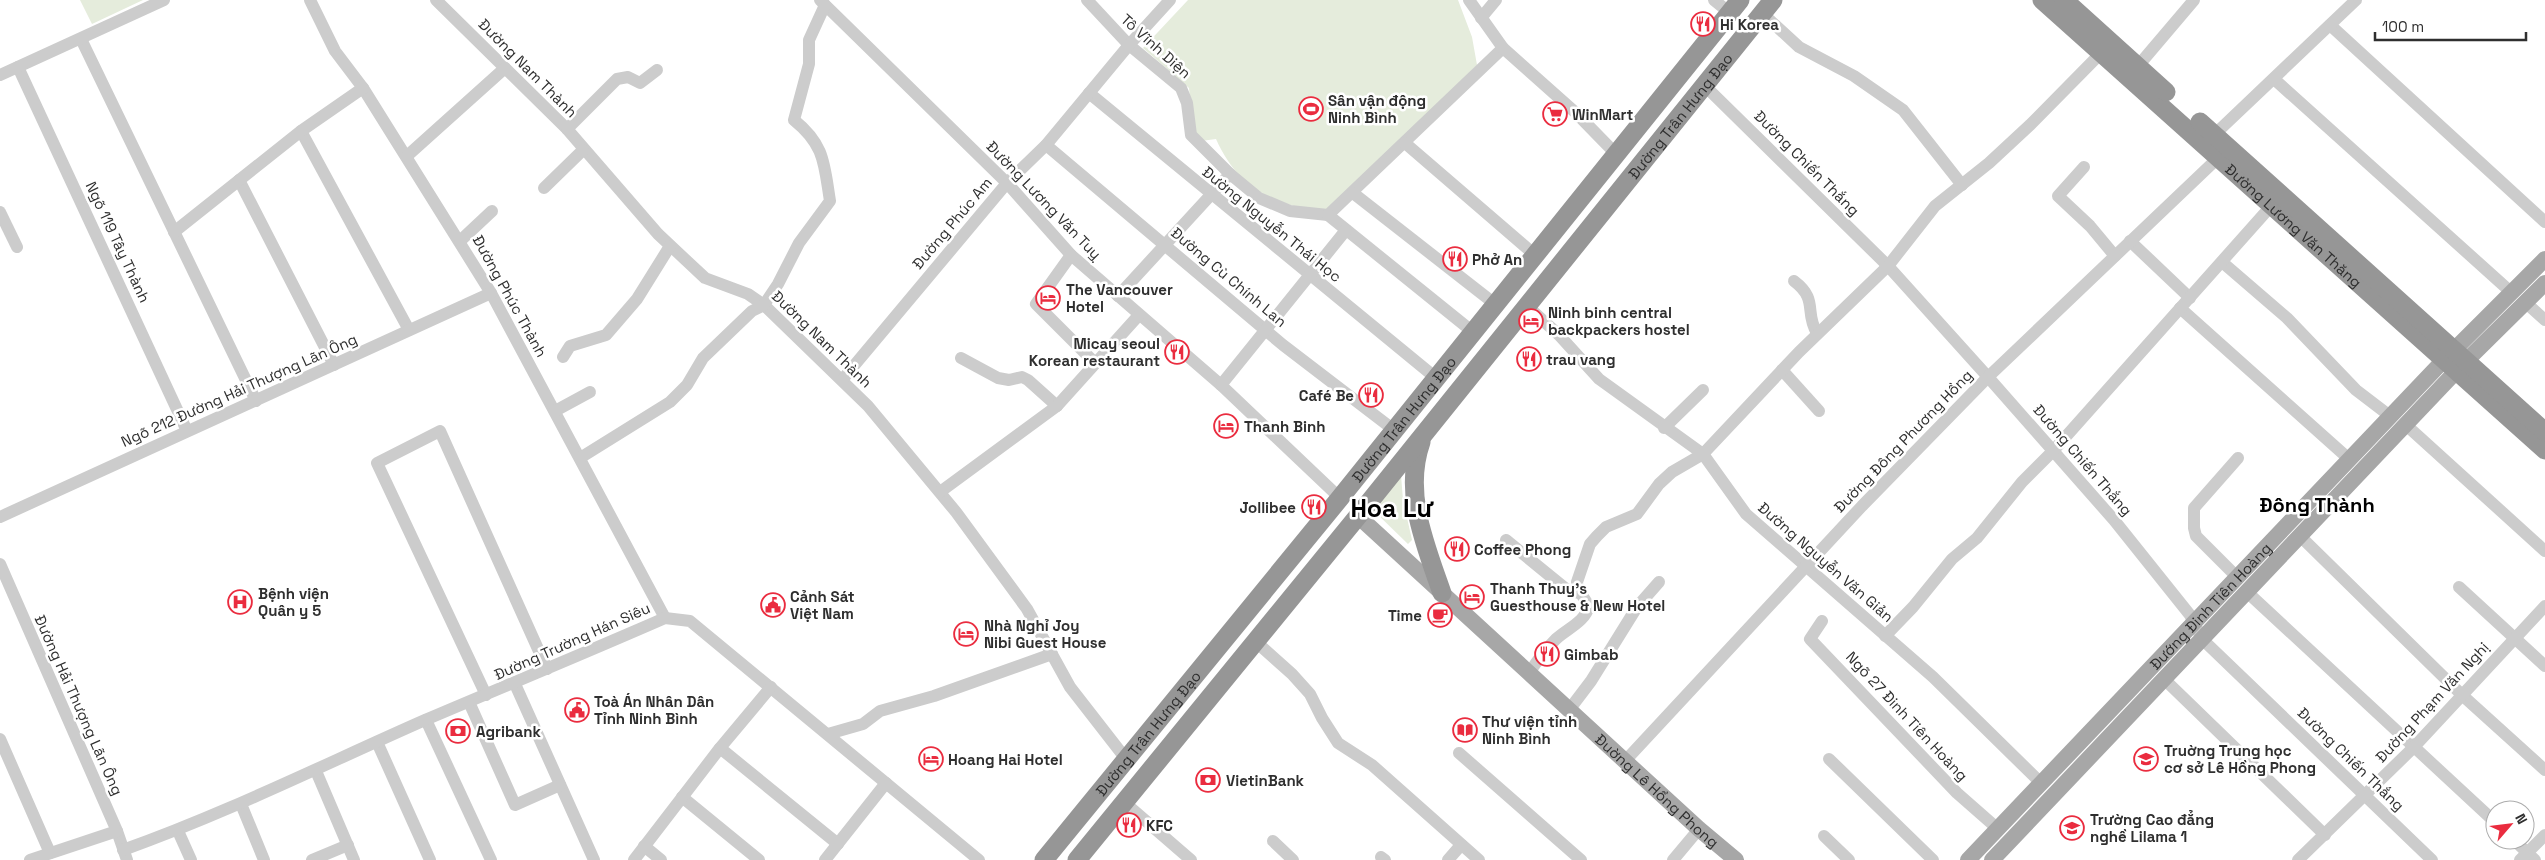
<svg xmlns="http://www.w3.org/2000/svg" width="2545" height="860" viewBox="0 0 2545 860" font-family="'Space Grotesk',sans-serif">
	<style>
		.green { fill: #e5ecdc }
		.lines { fill: none; stroke-linecap: round; stroke-linejoin: round }
		.minor { stroke: #ccc; stroke-width: 12 }
		.major { stroke: #a7a7a7; stroke-width: 16 }
		.highway { stroke: #969696; stroke-width: 19 }
		.labels { text-anchor: middle; dominant-baseline: central; stroke-width: 5; stroke-linejoin: round; paint-order: stroke }
		.poi-label { font-size: 15px; font-weight: bold; fill: #2f2f2f; stroke: #fff; text-anchor: start }
		.street-label { font-size: 15px; fill: #2f2f2f; stroke: #fff }
		.district-label { font-size: 20px; font-weight: bold; fill: #000; stroke: #fff }
		.town-label { font-size: 25px; font-weight: bold; fill: #000; stroke: #fff }
	</style>
	<rect width="100%" height="100%" fill="#fff"/>
	<g class="green">
		<path d="M 80,0 L 143,0 L 92,24 Z"/>
		<path d="M 1188,0 L 1458,0 L 1472,37 L 1477,65 L 1326,213 C 1273,204 1239,190 1216,139 L 1201,141 L 1193,131 L 1189,88 L 1143,48 Z"/>
		<path d="M 1401,475 L 1403,500 L 1412,540 L 1408,544 L 1373,510 Z"/>
	</g>
	<g class="lines">
		<g class="minor">
			<path d="M 310,0 L 335,51 L 363,88 L 491,293 L 665,618"/>
			<path d="M 436,0 L 567,129 L 658,234 L 705,278 L 748,294 L 764,305 L 868,406 L 956,512 L 1027,609 L 1070,687 L 1126,759"/>
			<path d="M 820,0 L 1007,183 L 1071,255 L 1221,385 L 1340,498"/>
			<path d="M 1087,0 L 1129,45 L 1181,88 L 1187,103 L 1191,135 L 1230,174 L 1259,198 L 1290,211 L 1328,215 L 1503,48"/>
			<path d="M 1469,0 L 1503,48 L 1576,113 L 1616,154"/>
			<path d="M 1714,0 L 1730,13"/>
			<path d="M 1762,13 L 1799,47 L 1854,76 L 1903,110 L 1962,185"/>
			<path d="M 1481,18 L 1496,0"/>
			<path d="M 2330,25 L 2545,222"/>
			<path d="M 81,39 L 256,401"/>
			<path d="M 2138,66 L 2194,0"/>
			<path d="M 18,67 L 187,431"/>
			<path d="M 0,75 L 164,0"/>
			<path d="M 2274,79 L 2512,293"/>
			<path d="M 1704,85 L 1888,266 L 1988,377 L 2114,520 L 2190,615 L 2202,639 L 2432,860"/>
			<path d="M 1089,93 L 1436,378"/>
			<path d="M 567,129 L 617,79 L 628,77 L 640,83 L 657,70"/>
			<path d="M 301,131 L 409,330"/>
			<path d="M 2214,135 L 2356,0"/>
			<path d="M 1405,143 L 1535,255"/>
			<path d="M 1046,145 L 1283,345 L 1394,430"/>
			<path d="M 407,156 L 505,68"/>
			<path d="M 2084,167 L 2058,196 L 2090,226 L 2115,256"/>
			<path d="M 239,180 L 334,365"/>
			<path d="M 544,188 L 583,150"/>
			<path d="M 1353,193 L 1495,304"/>
			<path d="M 0,212 L 17,247"/>
			<path d="M 1328,215 L 1473,332"/>
			<path d="M 174,232 L 301,131 L 363,88"/>
			<path d="M 460,241 L 492,211"/>
			<path d="M 2130,241 L 2190,298"/>
			<path d="M 1071,255 L 1036,304 L 1095,363"/>
			<path d="M 2222,262 L 2287,318 L 2356,390 L 2390,416"/>
			<path d="M 1794,281 C 1819,300 1804,312 1817,333"/>
			<path d="M 1118,296 L 1230,174"/>
			<path d="M 2525,302 L 2545,320"/>
			<path d="M 1527,306 L 1559,335 L 1599,379 L 1703,454 L 1746,514 L 1933,677 L 2041,783"/>
			<path d="M 2180,308 L 2349,459"/>
			<path d="M 563,357 L 570,346 L 606,335 L 637,299 L 670,246"/>
			<path d="M 961,358 L 998,378 L 1009,380 L 1022,377 L 1028,380 L 1057,406"/>
			<path d="M 1782,370 L 1819,411"/>
			<path d="M 842,380 L 1007,183 L 1046,145 L 1129,45 L 1170,0"/>
			<path d="M 1221,385 L 1346,230"/>
			<path d="M 555,411 L 590,392"/>
			<path d="M 2406,425 L 2545,551"/>
			<path d="M 1664,428 L 1703,390"/>
			<path d="M 580,458 L 670,402 L 687,385 L 703,358 L 752,311 L 764,305 L 778,284 L 799,243 L 830,201 C 824,164 825,145 794,120 L 809,64 L 809,40 L 825,5"/>
			<path d="M 940,492 L 1057,406 L 1139,315"/>
			<path d="M 0,517 L 491,293"/>
			<path d="M 2300,536 L 2462,695 L 2545,770"/>
			<path d="M 1506,540 L 1566,589 L 1582,594"/>
			<path d="M 0,564 L 117,831 L 127,860"/>
			<path d="M 2237,577 L 2196,536 L 2194,528 L 2194,508 L 2238,458"/>
			<path d="M 2459,587 L 2545,666"/>
			<path d="M 2247,592 L 2495,822"/>
			<path d="M 1822,621 L 1810,639 L 1957,793 L 1998,829"/>
			<path d="M 1885,636 L 1913,607 L 1952,559 L 1977,538 L 2022,482 L 2053,451 L 2272,205"/>
			<path d="M 1255,641 L 1292,674 L 1310,694 L 1322,718 L 1338,743 L 1372,765 L 1479,860"/>
			<path d="M 1529,673 C 1537,661 1546,649 1556,639 C 1568,628 1585,622 1589,606 L 1578,589 L 1577,582 L 1590,544 L 1597,536 L 1606,527 L 1637,514 L 1659,484 L 1672,472 L 1703,454 L 1799,352 L 1888,266 L 1935,206 L 1989,163 L 2030,125 L 2102,52"/>
			<path d="M 2164,679 L 2325,835"/>
			<path d="M 515,684 L 594,860"/>
			<path d="M 486,695 L 377,463 L 440,431 L 547,669"/>
			<path d="M 469,702 L 515,805 L 560,785"/>
			<path d="M 1569,710 L 1591,681 L 1637,607 L 1659,582"/>
			<path d="M 426,720 L 491,860"/>
			<path d="M 828,734 L 863,724 L 880,711 L 934,696 L 1052,654"/>
			<path d="M 0,739 L 50,853"/>
			<path d="M 377,742 L 430,860"/>
			<path d="M 720,748 L 838,844"/>
			<path d="M 1459,753 L 1581,860"/>
			<path d="M 1829,759 L 1933,860"/>
			<path d="M 1625,761 L 1862,506 L 1988,377 L 2219,157"/>
			<path d="M 316,771 L 354,860"/>
			<path d="M 682,797 L 759,860"/>
			<path d="M 1124,802 L 1191,860"/>
			<path d="M 241,804 L 264,860"/>
			<path d="M 178,831 L 191,860"/>
			<path d="M 1824,836 L 1849,860"/>
			<path d="M 2514,840 L 2535,860"/>
			<path d="M 1273,841 L 1293,860"/>
			<path d="M 644,846 L 661,860"/>
			<path d="M 123,850 C 227,813 325,764 425,720 C 505,686 585,653 665,618 L 690,621 L 979,860"/>
			<path d="M 1381,857 L 1385,860"/>
			<path d="M 30,860 L 117,831"/>
			<path d="M 312,860 L 348,845"/>
			<path d="M 634,860 L 720,748 L 771,687"/>
			<path d="M 825,860 L 886,783"/>
			<path d="M 1448,860 L 1461,845"/>
			<path d="M 1673,860 L 1699,829"/>
			<path d="M 2298,860 L 2414,747 L 2545,606"/>
			<path d="M 2520,860 L 2545,835"/>
		</g>
		<g class="major">
			<path id="s1" d="M 1358,516 L 1699,829 L 1736,860"/>
			<path id="s2" d="M 1968,860 L 2443,361 L 2545,259"/>
			<path d="M 1992,860 L 2465,362 L 2545,283"/>
		</g>
		<g class="highway">
			<path id="s3" d="M 2042,0 L 2545,450"/>
			<path d="M 2064,0 L 2166,92"/>
			<path d="M 2200,122 L 2545,432"/>
			<path d="M 1421,442 C 1403,493 1425,544 1442,593"/>
			<path id="s4" d="M 1044,860 L 1340,498 L 1740,0"/>
			<path id="s5" d="M 1077,860 L 1358,516 L 1773,0"/>
		</g>
	</g>
	<defs>
		<g id="restaurant-ring" transform="scale(1.25)"><circle r="9.5" fill="#fff" stroke="#ea2c3f" stroke-width="1.5"/><path d="M-5-6h1v4h1v-4h1v4h1v-4h1v5L-1.5 .5V6h-2V.5L-5-1ZM5-6V6H3V1.5H1.5Q1.5-4 5-6Z" fill="#ea2c3f"/></g>
		<g id="stadium-ring" transform="scale(1.25)"><circle r="9.5" fill="#fff" stroke="#ea2c3f" stroke-width="1.5"/><path d="M0-5a6.5 5 0 1 0 0 10a6.5 5 0 1 0 0-10ZM-3.5-1.8h7v3.6h-7Z" fill="#ea2c3f"/></g>
		<g id="supermarket-ring" transform="scale(1.25)"><circle r="9.5" fill="#fff" stroke="#ea2c3f" stroke-width="1.5"/><path d="M-6-5.5h2.5l.6 2H6L4.5 2H-2.5L-4.4-4H-6ZM-1.5 3.2a1.3 1.3 0 1 0 .1 0ZM3 3.2a1.3 1.3 0 1 0 .1 0Z" fill="#ea2c3f"/></g>
		<g id="hotel-ring" transform="scale(1.25)"><circle r="9.5" fill="#fff" stroke="#ea2c3f" stroke-width="1.5"/><path d="M-6-4.5h1.5V1H6V5H4.5V3h-9V5H-6ZM-4 0a1.8 1.8 0 1 1 3.6 0ZM.5 0V-2.5h3Q6-2.5 6 0Z" fill="#ea2c3f"/></g>
		<g id="hospital-ring" transform="scale(1.25)"><circle r="9.5" fill="#fff" stroke="#ea2c3f" stroke-width="1.5"/><path d="M-5-5h3v3.5h4V-5h3V5h-3V1.5h-4V5h-3Z" fill="#ea2c3f"/></g>
		<g id="civic-ring" transform="scale(1.25)"><circle r="9.5" fill="#fff" stroke="#ea2c3f" stroke-width="1.5"/><path d="M-.6-6.5H3V-4.5H.6V-3L4-1V1h2V6H-6V1h2V-1L-.6-3ZM-1.2 2.5V6h2.4V2.5Z" fill="#ea2c3f"/></g>
		<g id="cafe-ring" transform="scale(1.25)"><circle r="9.5" fill="#fff" stroke="#ea2c3f" stroke-width="1.5"/><path d="M-5.5-4.5H6V0H3Q3 3.5 0 3.5H-2.5Q-5.5 3.5-5.5 0ZM3-3.2v2h1.7v-2ZM-6 4.5H4V6H-6Z" fill="#ea2c3f"/></g>
		<g id="library-ring" transform="scale(1.25)"><circle r="9.5" fill="#fff" stroke="#ea2c3f" stroke-width="1.5"/><path d="M-6-4Q-3-5.5-.7-3.5V5Q-3 3-6 4ZM6-4Q3-5.5 .7-3.5V5Q3 3 6 4Z" fill="#ea2c3f"/></g>
		<g id="bank-ring" transform="scale(1.25)"><circle r="9.5" fill="#fff" stroke="#ea2c3f" stroke-width="1.5"/><path d="M-6-4H6V4H-6ZM0-2.3a2.3 2.3 0 1 0 0 4.6a2.3 2.3 0 1 0 0-4.6Z" fill="#ea2c3f"/></g>
		<g id="school-ring" transform="scale(1.25)"><circle r="9.5" fill="#fff" stroke="#ea2c3f" stroke-width="1.5"/><path d="M0-5L7-2L0 1L-7-2ZM-4 1L0 2.5L4 1V4Q0 6-4 4Z" fill="#ea2c3f"/></g>
		<g id="university-ring" transform="scale(1.25)"><circle r="9.5" fill="#fff" stroke="#ea2c3f" stroke-width="1.5"/><path d="M0-5L7-2L0 1L-7-2ZM-4 1L0 2.5L4 1V4Q0 6-4 4Z" fill="#ea2c3f"/></g>
	</defs>
	<g fill-rule="evenodd">
		<use href="#restaurant-ring" x="1703" y="24"/>
		<use href="#stadium-ring" x="1311" y="109"/>
		<use href="#supermarket-ring" x="1555" y="114"/>
		<use href="#restaurant-ring" x="1455" y="259"/>
		<use href="#hotel-ring" x="1048" y="298"/>
		<use href="#hotel-ring" x="1531" y="321"/>
		<use href="#restaurant-ring" x="1177" y="352"/>
		<use href="#restaurant-ring" x="1529" y="359"/>
		<use href="#restaurant-ring" x="1371" y="395"/>
		<use href="#hotel-ring" x="1226" y="426"/>
		<use href="#restaurant-ring" x="1314" y="507"/>
		<use href="#restaurant-ring" x="1457" y="549"/>
		<use href="#hotel-ring" x="1472" y="597"/>
		<use href="#hospital-ring" x="240" y="602"/>
		<use href="#civic-ring" x="773" y="605"/>
		<use href="#cafe-ring" x="1440" y="615"/>
		<use href="#hotel-ring" x="966" y="634"/>
		<use href="#restaurant-ring" x="1547" y="654"/>
		<use href="#civic-ring" x="577" y="710"/>
		<use href="#library-ring" x="1465" y="730"/>
		<use href="#bank-ring" x="458" y="731"/>
		<use href="#hotel-ring" x="931" y="759"/>
		<use href="#school-ring" x="2146" y="759"/>
		<use href="#bank-ring" x="1208" y="780"/>
		<use href="#restaurant-ring" x="1129" y="825"/>
		<use href="#university-ring" x="2072" y="828"/>
	</g>
	<g class="labels">
		<g class="poi-label">
			<text x="1720" y="24">Hi Korea</text>
			<text x="1328" y="100">Sân vận động<tspan x="1328" dy="17">Ninh Bình</tspan></text>
			<text x="1572" y="114">WinMart</text>
			<text x="1472" y="259">Phở An</text>
			<text x="1066" y="289">The Vancouver<tspan x="1066" dy="17">Hotel</tspan></text>
			<text x="1548" y="312">Ninh binh central<tspan x="1548" dy="17">backpackers hostel</tspan></text>
			<text x="1160" y="343" text-anchor="end">Micay seoul<tspan x="1160" dy="17">Korean restaurant</tspan></text>
			<text x="1546" y="359">trau vang</text>
			<text x="1354" y="395" text-anchor="end">Café Be</text>
			<text x="1244" y="426">Thanh Binh</text>
			<text x="1296" y="507" text-anchor="end">Jollibee</text>
			<text x="1474" y="549">Coffee Phong</text>
			<text x="1490" y="588">Thanh Thuy's<tspan x="1490" dy="17">Guesthouse &amp; New Hotel</tspan></text>
			<text x="258" y="593">Bệnh viện<tspan x="258" dy="17">Quân y 5</tspan></text>
			<text x="790" y="596">Cảnh Sát<tspan x="790" dy="17">Việt Nam</tspan></text>
			<text x="1422" y="615" text-anchor="end">Time</text>
			<text x="984" y="625">Nhà Nghỉ Joy<tspan x="984" dy="17">Nibi Guest House</tspan></text>
			<text x="1564" y="654">Gimbab</text>
			<text x="594" y="701">Toà Án Nhân Dân<tspan x="594" dy="17">Tỉnh Ninh Bình</tspan></text>
			<text x="1482" y="721">Thư viện tỉnh<tspan x="1482" dy="17">Ninh Bình</tspan></text>
			<text x="476" y="731">Agribank</text>
			<text x="2164" y="750">Truờng Trung học<tspan x="2164" dy="17">cơ sở Lê Hồng Phong</tspan></text>
			<text x="948" y="759">Hoang Hai Hotel</text>
			<text x="1226" y="780">VietinBank</text>
			<text x="2090" y="819">Trường Cao đẳng<tspan x="2090" dy="17">nghề Lilama 1</tspan></text>
			<text x="1146" y="825">KFC</text>
		</g>
		<g class="street-label">
			<text transform="translate(1156 46) rotate(42)">Tô Vĩnh Diện</text>
			<text transform="translate(528 68) rotate(45)">Đường Nam Thành</text>
			<text stroke="none"><textPath href="#s5" startOffset="958">Đường Trân Hưng Đạo</textPath></text>
			<text transform="translate(1807 163) rotate(45)">Đường Chiến Thắng</text>
			<text transform="translate(1044 200) rotate(46)">Đường Lương Văn Tuỵ</text>
			<text transform="translate(952 223) rotate(-50)">Đường Phúc Am</text>
			<text transform="translate(1272 224) rotate(39)">Đường Nguyễn Thái Học</text>
			<text stroke="none"><textPath href="#s3" startOffset="338">Đường Lương Văn Thăng</textPath></text>
			<text transform="translate(118 242) rotate(65)">Ngõ 119 Tây Thành</text>
			<text transform="translate(1229 277) rotate(40)">Đường Cù Chính Lan</text>
			<text transform="translate(510 296) rotate(61)">Đường Phúc Thành</text>
			<text transform="translate(822 339) rotate(44)">Đường Nam Thành</text>
			<text transform="translate(239 390) rotate(-24)">Ngõ 212 Đường Hải Thượng Lãn Ông</text>
			<text stroke="none"><textPath href="#s4" startOffset="569">Đường Trân Hưng Đạo</textPath></text>
			<text transform="translate(1903 441) rotate(-46)">Đường Đông Phương Hồng</text>
			<text transform="translate(2083 460) rotate(49)">Đường Chiến Thắng</text>
			<text transform="translate(1826 562) rotate(41)">Đường Nguyễn Văn Giản</text>
			<text stroke="none"><textPath href="#s2" startOffset="351">Đướng Đinh Tiên Hoàng</textPath></text>
			<text transform="translate(572 641) rotate(-24)">Đường Trường Hán Siêu</text>
			<text transform="translate(2432 702) rotate(-47)">Đường Phạm Văn Nghị</text>
			<text transform="translate(79 705) rotate(66)">Đường Hải Thượng Lãn Ông</text>
			<text transform="translate(1907 716) rotate(47)">Ngõ 27 Đinh Tiên Hoàng</text>
			<text stroke="none"><textPath href="#s4" startOffset="164">Đường Trân Hưng Đạo</textPath></text>
			<text transform="translate(2351 759) rotate(44)">Đường Chiến Thắng</text>
			<text stroke="none"><textPath href="#s1" startOffset="406">Đuờng Lê Hồng Phong</textPath></text>
		</g>
		<g class="district-label">
			<text x="2317" y="505">Đông Thành</text>
		</g>
		<g class="town-label">
			<text x="1392" y="508">Hoa Lư</text>
		</g>
	</g>
	<g transform="translate(2510 825) rotate(62)"><circle r="24" fill="#ffffff" stroke="#acacac"/>
	<path d="M0-4L9 19L0 12L-9 19Z" fill="#ea2c3f"/>
	<text y="-8" font-size="14" font-weight="bold" text-anchor="middle" fill="#2f2f2f">N</text>
	</g>
	<path d="M2375 32v8h151v-8" fill="none" stroke="#2f2f2f" stroke-width="2.5"/>
	<text x="2382" y="32" font-size="15" fill="#2f2f2f" stroke="#ffffff" stroke-width="4" paint-order="stroke">100 m</text>
</svg>
